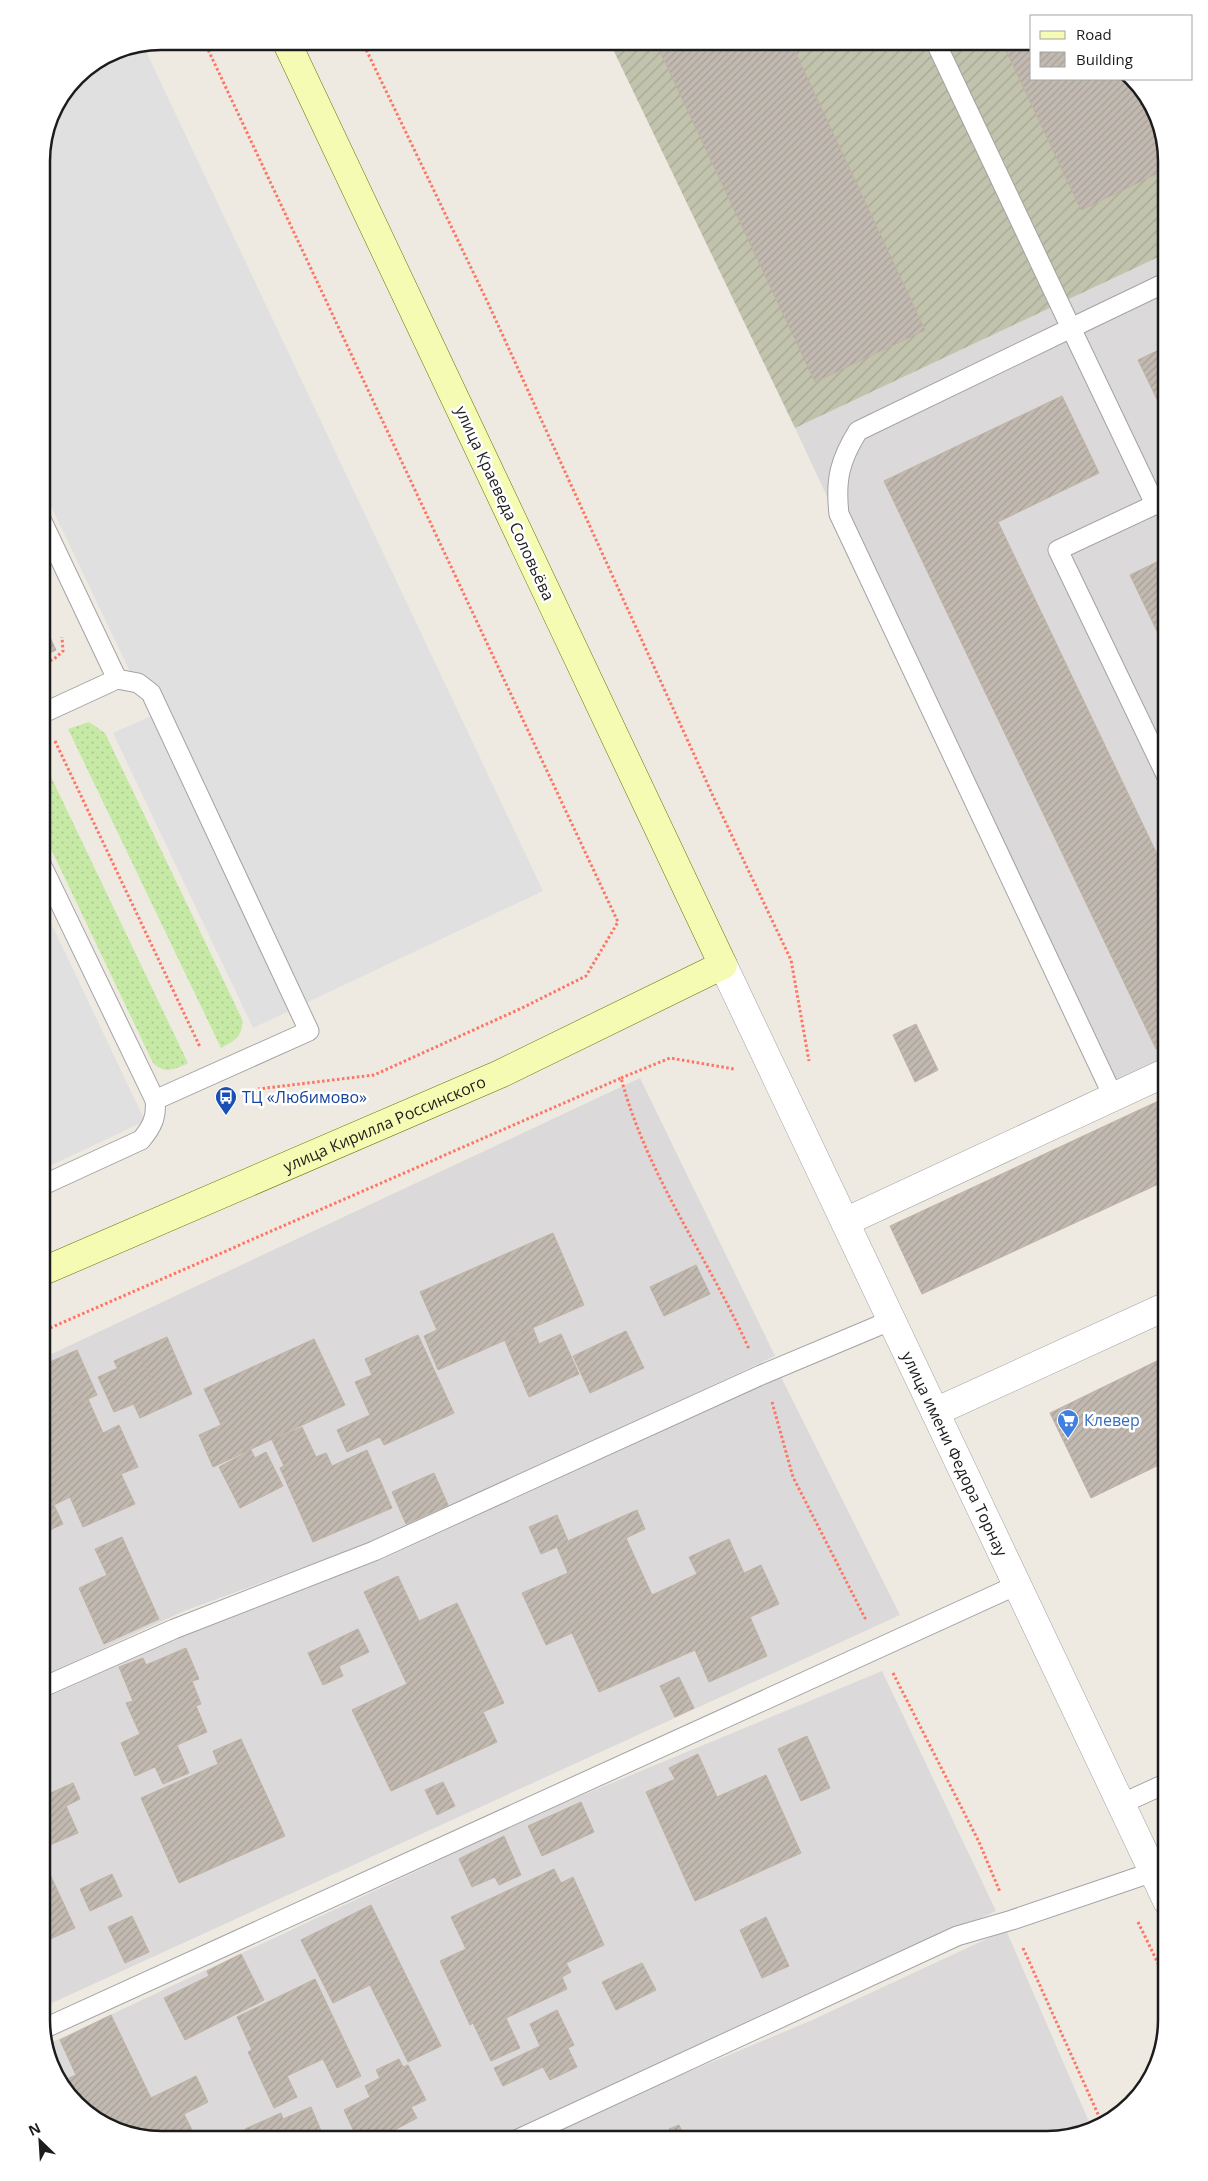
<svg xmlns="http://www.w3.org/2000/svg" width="1208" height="2181" viewBox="0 0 1208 2181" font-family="'Open Sans',sans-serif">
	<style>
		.residential { fill: #dbd9d9 }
		.construction { fill: url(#construction-furrows) }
		.grass { fill: url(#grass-dots) }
		.parking { fill: #e0e0e0 }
		.building { fill: url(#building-hatch); stroke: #c0b1a4 }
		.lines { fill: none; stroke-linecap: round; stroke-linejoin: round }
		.service-casing { stroke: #a3a3a3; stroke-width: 21 }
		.minor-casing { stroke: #a3a3a3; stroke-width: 29 }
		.tertiary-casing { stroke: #a3a3a3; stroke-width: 29 }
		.secondary-casing { stroke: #677502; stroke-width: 29 }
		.path { stroke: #fd7664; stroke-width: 3; stroke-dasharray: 2.5 2.5; stroke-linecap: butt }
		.service { stroke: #fff; stroke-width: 19 }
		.minor { stroke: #fff; stroke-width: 28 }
		.tertiary { stroke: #fff; stroke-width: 28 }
		.secondary { stroke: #f6fbb3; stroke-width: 28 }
		.labels { text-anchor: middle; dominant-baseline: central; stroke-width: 5; stroke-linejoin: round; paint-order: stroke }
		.street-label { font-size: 16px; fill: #1c1c1c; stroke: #fff }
		.transit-label { font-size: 16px; fill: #164399; stroke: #fff; text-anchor: start }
		.shop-label { font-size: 16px; fill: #366cbe; stroke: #fff; text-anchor: start }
		.rim { fill: none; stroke: #1c1c1c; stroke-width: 2.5 }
	</style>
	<defs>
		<pattern id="construction-furrows" width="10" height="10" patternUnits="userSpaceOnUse" patternTransform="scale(1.25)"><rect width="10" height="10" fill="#c2c3ad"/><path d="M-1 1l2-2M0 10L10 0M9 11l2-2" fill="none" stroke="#a6a794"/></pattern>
		<pattern id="grass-dots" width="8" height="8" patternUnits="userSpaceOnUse" patternTransform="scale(1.25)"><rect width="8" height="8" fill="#c6eaa6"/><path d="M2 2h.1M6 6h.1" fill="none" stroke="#aac88e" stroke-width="1.8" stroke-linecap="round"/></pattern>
		<pattern id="building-hatch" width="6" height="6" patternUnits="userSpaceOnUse" patternTransform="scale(1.25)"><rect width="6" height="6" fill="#c2bab1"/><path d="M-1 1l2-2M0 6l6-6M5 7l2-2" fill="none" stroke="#a69f98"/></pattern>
	</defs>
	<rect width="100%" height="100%" fill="#eeeae2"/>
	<g class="residential">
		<path d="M 1167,253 L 1167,1058 L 1104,1088 L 795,428 Z"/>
		<path d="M 640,1078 L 775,1356 L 389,1536 L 184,1611 L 41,1677 L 41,1359 Z"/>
		<path d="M 781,1377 L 900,1615 L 41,2008 L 41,1700 L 191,1632 L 385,1558 Z"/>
		<path d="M 882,1671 L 996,1911 L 501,2140 L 153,2140 L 94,2119 L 50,2066 L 46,2045 L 549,1809 Z"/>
		<path d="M 1006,1930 L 1093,2131 L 1047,2140 L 539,2140 L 624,2099 L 810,2021 Z"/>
	</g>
	<path class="construction" d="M 609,41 L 1032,42 L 1032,79 L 1130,79 L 1158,115 L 1167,161 L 1167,253 L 795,428 Z"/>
	<g class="grass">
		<path d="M 89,722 L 105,733 L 242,1019 C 244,1036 234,1041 221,1048 L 68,729 Z"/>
		<path d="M 41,756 L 188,1063 C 174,1070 165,1074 153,1063 L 41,828 Z"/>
	</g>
	<g class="parking">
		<path d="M 143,45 L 543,891 L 253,1028 L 113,733 L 151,716 L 41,485 L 41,153 L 50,115 L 76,76 L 115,50 Z"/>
		<path d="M 41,902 L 145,1121 L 41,1170 Z"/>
	</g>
	<g class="building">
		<path d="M 655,41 L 790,41 L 925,330 L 815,382 Z"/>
		<path d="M 1002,42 L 1032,42 L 1032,79 L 1130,79 L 1158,115 L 1167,169 L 1081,210 Z"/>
		<path d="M 1167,346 L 1167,420 L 1138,360 Z"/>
		<path d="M 1062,396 L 1099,473 L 998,522 L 1167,875 L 1167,1043 L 1156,1049 L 884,481 Z"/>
		<path d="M 1167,557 L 1167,652 L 1130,575 Z"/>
		<path d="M 41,618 L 56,650 L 41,657 Z"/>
		<path d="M 916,1024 L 938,1070 L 915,1082 L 893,1035 Z"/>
		<path d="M 1167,1097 L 1167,1180 L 922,1294 L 890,1226 Z"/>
		<path d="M 553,1233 L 584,1305 L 438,1370 L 424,1336 L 437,1330 L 420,1292 Z"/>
		<path d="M 696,1265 L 710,1294 L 664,1316 L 650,1287 Z"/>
		<path d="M 533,1328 L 539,1344 L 561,1334 L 579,1374 L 529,1397 L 505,1341 Z"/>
		<path d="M 626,1331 L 644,1368 L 590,1393 L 573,1356 Z"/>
		<path d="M 418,1335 L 454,1413 L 384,1445 L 380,1437 L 347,1452 L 337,1430 L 370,1415 L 355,1382 L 372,1375 L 365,1359 Z"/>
		<path d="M 167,1337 L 192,1394 L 164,1407 L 138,1350 Z"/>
		<path d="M 314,1339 L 345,1405 L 213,1467 L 199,1435 L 221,1425 L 204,1389 Z"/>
		<path d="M 77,1350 L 97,1395 L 50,1416 L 41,1397 L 41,1366 Z"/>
		<path d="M 138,1350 L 164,1407 L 140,1418 L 114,1361 Z"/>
		<path d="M 1167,1356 L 1167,1461 L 1091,1498 L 1050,1413 Z"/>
		<path d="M 118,1368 L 134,1404 L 114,1412 L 98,1377 Z"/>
		<path d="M 88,1399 L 103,1433 L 119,1425 L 138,1467 L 121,1474 L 135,1504 L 83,1527 L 70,1497 L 54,1505 L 63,1524 L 41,1534 L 41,1420 Z"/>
		<path d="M 302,1427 L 316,1457 L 326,1453 L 332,1466 L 367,1450 L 392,1508 L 313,1542 L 280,1468 L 284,1466 L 272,1440 Z"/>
		<path d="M 251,1450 L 255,1458 L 266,1452 L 283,1486 L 240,1508 L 219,1467 Z"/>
		<path d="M 434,1473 L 448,1505 L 406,1524 L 392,1492 Z"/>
		<path d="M 637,1510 L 645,1529 L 626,1538 L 652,1595 L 697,1574 L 689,1557 L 729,1539 L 744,1573 L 761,1565 L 779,1604 L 750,1617 L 767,1656 L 709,1682 L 695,1650 L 599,1692 L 572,1633 L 546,1645 L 522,1593 L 568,1573 L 557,1547 L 541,1554 L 529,1527 L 557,1515 L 568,1541 Z"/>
		<path d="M 122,1537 L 159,1619 L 104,1644 L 79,1588 L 107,1575 L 95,1549 Z"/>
		<path d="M 398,1576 L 419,1621 L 457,1603 L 504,1703 L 483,1712 L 497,1742 L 391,1791 L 352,1710 L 407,1684 L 364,1592 Z"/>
		<path d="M 358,1629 L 369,1652 L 339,1666 L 343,1676 L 323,1685 L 308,1653 Z"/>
		<path d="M 186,1648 L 199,1679 L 192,1681 L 201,1704 L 196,1706 L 207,1732 L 177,1745 L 189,1773 L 163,1784 L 155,1767 L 135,1776 L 121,1743 L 140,1734 L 126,1703 L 133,1701 L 119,1667 L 143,1658 L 146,1665 Z"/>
		<path d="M 1167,1657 L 1167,1680 L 1158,1662 Z"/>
		<path d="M 679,1677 L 694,1708 L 675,1717 L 660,1686 Z"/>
		<path d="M 807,1736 L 830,1788 L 801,1801 L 778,1749 Z"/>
		<path d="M 241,1739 L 285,1836 L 179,1883 L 141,1798 L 218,1764 L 213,1751 Z"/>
		<path d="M 698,1754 L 717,1797 L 766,1775 L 801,1853 L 695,1901 L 646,1792 L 675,1779 L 669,1768 Z"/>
		<path d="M 443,1782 L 455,1806 L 437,1815 L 425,1790 Z"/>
		<path d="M 41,1783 L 46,1795 L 73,1783 L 80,1799 L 66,1806 L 78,1833 L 45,1847 L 41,1839 Z"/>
		<path d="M 581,1802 L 594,1832 L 542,1856 L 528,1826 Z"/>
		<path d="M 504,1836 L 521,1875 L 499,1885 L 495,1877 L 472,1887 L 459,1859 Z"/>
		<path d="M 41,1855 L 75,1928 L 41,1943 Z"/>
		<path d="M 554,1869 L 561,1883 L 573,1877 L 604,1945 L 566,1963 L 571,1972 L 562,1977 L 567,1989 L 506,2018 L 520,2048 L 491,2061 L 473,2023 L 470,2025 L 440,1961 L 466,1949 L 451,1917 Z"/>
		<path d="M 112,1874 L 122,1896 L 90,1911 L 80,1889 Z"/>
		<path d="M 371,1905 L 441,2046 L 408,2062 L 370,1985 L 333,2003 L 301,1940 Z"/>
		<path d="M 132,1916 L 149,1952 L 125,1963 L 108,1927 Z"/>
		<path d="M 766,1917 L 789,1966 L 762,1978 L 740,1930 Z"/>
		<path d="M 241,1954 L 264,2000 L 185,2040 L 164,1998 L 209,1976 L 207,1971 Z"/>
		<path d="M 642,1963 L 656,1990 L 616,2010 L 602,1982 Z"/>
		<path d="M 315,1979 L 361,2076 L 337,2088 L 323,2059 L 287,2076 L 297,2097 L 274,2108 L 248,2052 L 252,2050 L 237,2017 Z"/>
		<path d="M 557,2010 L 574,2045 L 568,2048 L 577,2067 L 550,2080 L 543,2067 L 503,2086 L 494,2068 L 540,2046 L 530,2024 Z"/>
		<path d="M 111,2015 L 151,2098 L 196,2076 L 208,2102 L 184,2114 L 197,2140 L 153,2140 L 146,2137 L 144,2132 L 139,2135 L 94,2119 L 63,2081 L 76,2075 L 60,2040 Z"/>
		<path d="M 399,2059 L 403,2067 L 408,2065 L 426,2100 L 411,2107 L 417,2118 L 385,2135 L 387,2140 L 358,2140 L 344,2110 L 370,2097 L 365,2086 L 380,2078 L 376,2070 Z"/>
		<path d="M 311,2107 L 325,2140 L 250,2140 L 245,2129 L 281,2113 L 283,2119 Z"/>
		<path d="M 679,2125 L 686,2140 L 672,2140 L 674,2139 L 669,2129 Z"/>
		<path d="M 431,2133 L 434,2140 L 417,2140 Z"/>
	</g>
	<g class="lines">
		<g class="service-casing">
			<g id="service">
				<path d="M 935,41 L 1071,328 L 858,431 C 840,460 835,479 839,514 L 1113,1096"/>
				<path d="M 1155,504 L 1071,328 L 1167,282"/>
				<path d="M 41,519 L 117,679"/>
				<path d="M 41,714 L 117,679 L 138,683 L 151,693 L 309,1031 L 155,1100"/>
				<path d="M 1167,777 L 1058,550 L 1167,499"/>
				<path d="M 41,1186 L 141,1140 C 152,1127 157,1117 155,1100 L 41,864"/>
				<path d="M 41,1688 L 174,1629 L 374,1551 L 761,1375 L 892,1320"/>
				<path d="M 1121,1804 L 1167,1783"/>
				<path d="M 43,2029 L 1017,1585"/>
				<path d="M 516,2140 L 957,1936 L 1012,1920 L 1153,1872"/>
			</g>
		</g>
		<g class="minor-casing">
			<g id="minor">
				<path d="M 845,1222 L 1167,1072"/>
				<path d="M 935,1412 L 1167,1306"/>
			</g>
		</g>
		<g class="tertiary-casing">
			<g id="tertiary">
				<path id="s1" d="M 723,965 L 1167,1901"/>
			</g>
		</g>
		<g class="secondary-casing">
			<g id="secondary">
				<path id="s2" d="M 41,1272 L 500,1074 L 723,965 L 286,41"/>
			</g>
		</g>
		<g class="path">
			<path d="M 204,41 L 618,922 L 586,976 L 522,1008 L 374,1075 L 258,1089"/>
			<path d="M 362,41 L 488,303 L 713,796 L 791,960 L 809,1061"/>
			<path d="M 41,665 L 54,659 L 63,651 L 62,637"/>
			<path d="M 55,741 L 200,1047"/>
			<path d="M 621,1078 L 670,1058 L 734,1069"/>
			<path d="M 41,1332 L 621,1078 C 648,1178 707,1255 749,1349"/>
			<path d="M 772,1402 L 793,1477 L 866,1620"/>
			<path d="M 893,1673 L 979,1842 L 1000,1892"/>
			<path d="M 1138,1922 L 1167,1982"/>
			<path d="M 1023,1948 L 1102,2123"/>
		</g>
		<use href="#service" class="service"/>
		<use href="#minor" class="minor"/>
		<use href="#tertiary" class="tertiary"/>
		<use href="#secondary" class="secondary"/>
	</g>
	<defs>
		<g id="bus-pin" transform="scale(1.125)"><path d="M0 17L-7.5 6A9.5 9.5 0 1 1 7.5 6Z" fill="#1a4fb4" stroke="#fff"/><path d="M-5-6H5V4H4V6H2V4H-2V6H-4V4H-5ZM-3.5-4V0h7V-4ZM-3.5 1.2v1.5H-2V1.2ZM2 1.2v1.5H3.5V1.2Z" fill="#fff"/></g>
		<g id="supermarket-pin" transform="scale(1.125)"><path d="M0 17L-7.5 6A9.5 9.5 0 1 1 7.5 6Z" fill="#3f7fe0" stroke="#fff"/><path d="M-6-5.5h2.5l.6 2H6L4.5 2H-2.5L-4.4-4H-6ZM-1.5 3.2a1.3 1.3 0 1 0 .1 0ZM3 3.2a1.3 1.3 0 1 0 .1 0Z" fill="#fff"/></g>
	</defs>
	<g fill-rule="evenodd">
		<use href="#bus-pin" x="226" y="1097"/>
		<use href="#supermarket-pin" x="1068" y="1420"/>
	</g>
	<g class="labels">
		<g class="street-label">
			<text transform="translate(505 503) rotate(65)">улица Краеведа Соловьёва</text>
			<text stroke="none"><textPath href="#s2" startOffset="374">улица Кирилла Россинского</textPath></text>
			<text stroke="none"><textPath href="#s1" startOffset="541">улица имени Федора Торнау</textPath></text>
		</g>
		<g class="transit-label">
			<text x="242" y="1097">ТЦ «Любимово»</text>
		</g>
		<g class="shop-label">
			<text x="1084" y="1420">Клевер</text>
		</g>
	</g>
	<path d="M0 0H1208V2181H0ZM161 50H1047A111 111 0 0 1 1158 161V2020A111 111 0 0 1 1047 2131H161A111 111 0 0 1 50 2020V161A111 111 0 0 1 161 50Z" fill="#fff" fill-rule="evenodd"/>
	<path class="rim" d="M161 50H1047A111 111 0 0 1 1158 161V2020A111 111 0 0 1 1047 2131H161A111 111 0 0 1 50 2020V161A111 111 0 0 1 161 50Z"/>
	<rect x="1030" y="15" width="162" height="65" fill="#ffffff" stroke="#a4a4a4"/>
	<rect x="1040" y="31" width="25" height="8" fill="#f6fbb3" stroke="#a4a4a4"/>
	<text x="1076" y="40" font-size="15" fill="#1c1c1c">Road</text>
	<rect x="1040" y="52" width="25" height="15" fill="url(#building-hatch)" stroke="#a4a4a4"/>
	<text x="1076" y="65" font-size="15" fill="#1c1c1c">Building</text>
	<g transform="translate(40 2141) rotate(335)" stroke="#ffffff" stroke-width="4" paint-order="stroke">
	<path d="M0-4L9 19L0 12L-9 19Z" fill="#1c1c1c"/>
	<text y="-8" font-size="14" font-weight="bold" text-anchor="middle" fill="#1c1c1c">N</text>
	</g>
</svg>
